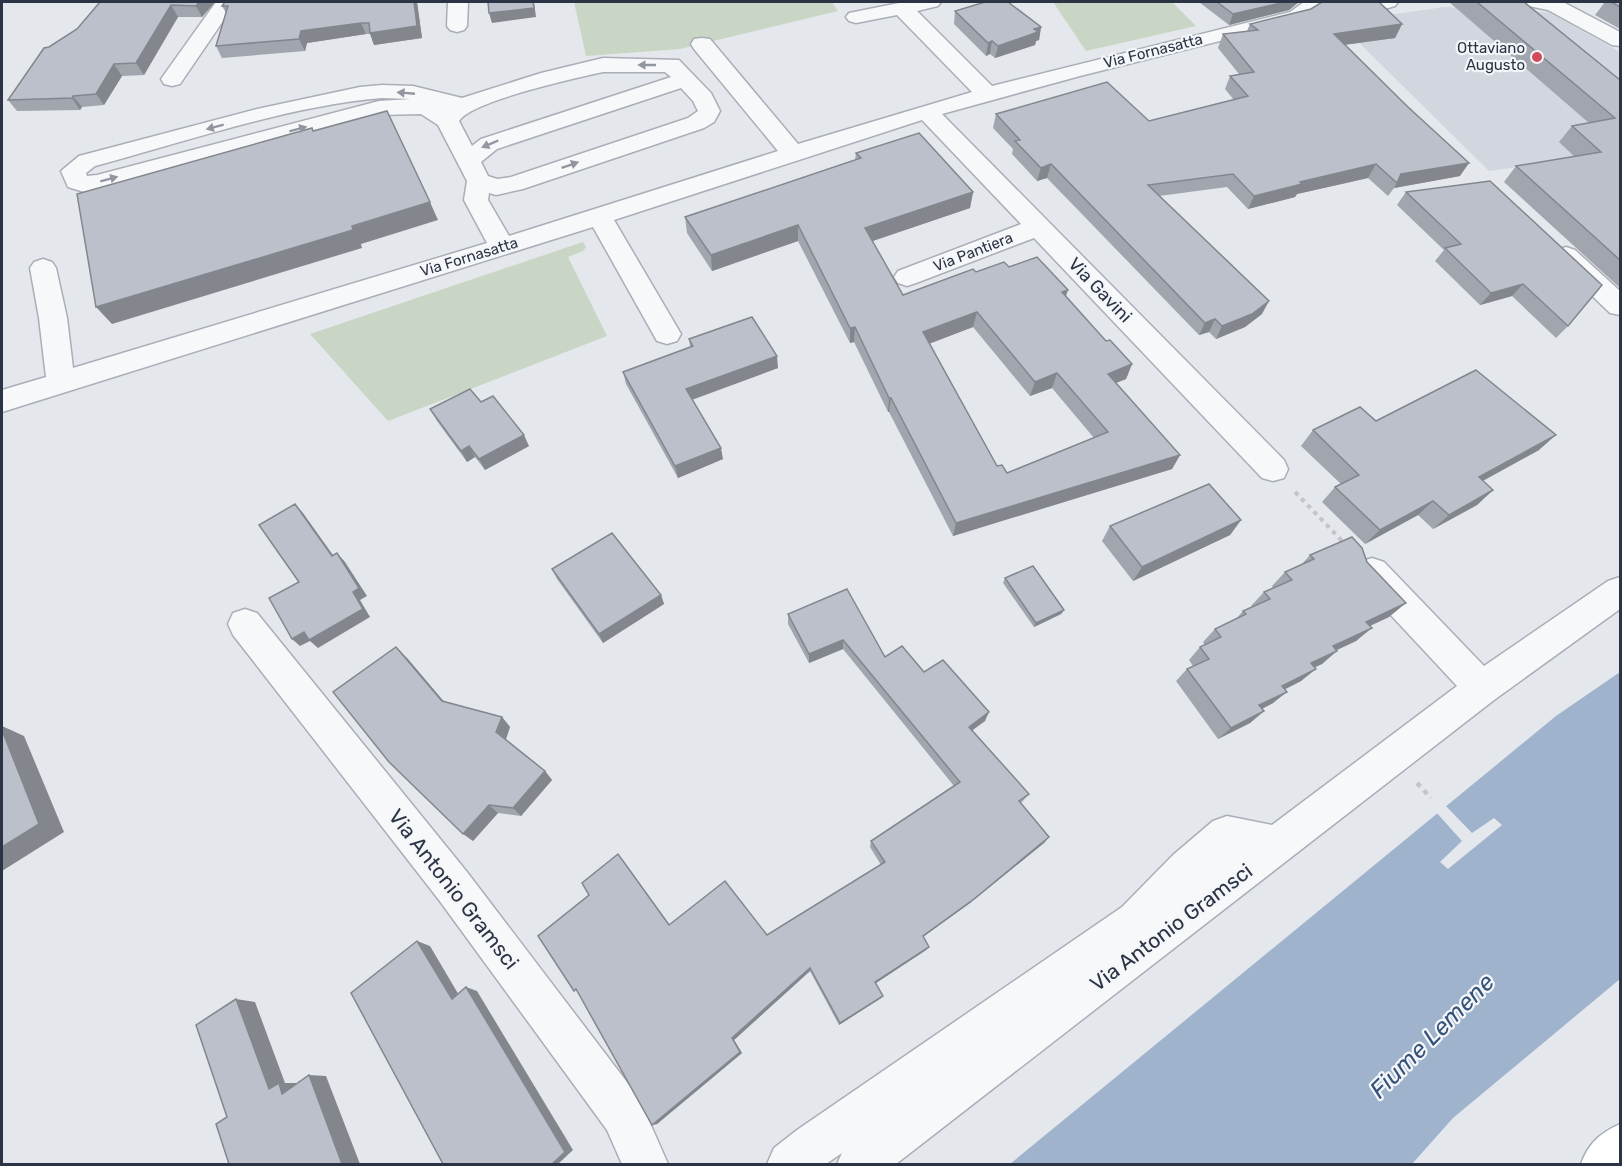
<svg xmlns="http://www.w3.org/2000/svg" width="1622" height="1166" viewBox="0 0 1622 1166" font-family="Rubik,sans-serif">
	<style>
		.built { fill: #d2d6de }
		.green { fill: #c9d6c5 }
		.water { fill: #9fb4cc }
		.pier { fill: #e4e7ec }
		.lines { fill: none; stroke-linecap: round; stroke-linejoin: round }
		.minor-casing { stroke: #a9aeb7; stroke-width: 3 }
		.major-casing { stroke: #a3abb8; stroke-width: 3 }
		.path-far1 { stroke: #c2c5cb; stroke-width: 4; stroke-dasharray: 4.5 4.5; stroke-linecap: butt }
		.path { stroke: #c2c5cb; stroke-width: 4.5; stroke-dasharray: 5 5; stroke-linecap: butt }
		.minor { fill: #f7f8fa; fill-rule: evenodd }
		.major { fill: #fff; fill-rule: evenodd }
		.wall { fill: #a1a5ae; fill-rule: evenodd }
		.shaded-wall { fill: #83868d }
		.building { fill: #bbc0ca; stroke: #83868d; stroke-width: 1.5; fill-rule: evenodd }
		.oneway { fill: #9196a0 }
		.poi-dot { fill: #d1495b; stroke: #f4f6f9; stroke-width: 2 }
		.labels { text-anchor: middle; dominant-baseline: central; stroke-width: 4.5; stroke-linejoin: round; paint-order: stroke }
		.far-poi-label { font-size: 15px; fill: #2b3445; stroke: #f4f6f9; text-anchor: end }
		.far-street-label { font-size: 15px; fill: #2b3445; stroke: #f4f6f9 }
		.street-label { font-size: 18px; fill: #2b3445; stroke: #f4f6f9 }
		.near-street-label { font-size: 21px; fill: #2b3445; stroke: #f4f6f9 }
		.near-water-label { font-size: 24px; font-style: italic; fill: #34527a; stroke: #f4f6f9 }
	</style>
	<rect width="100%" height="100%" fill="#e4e7ec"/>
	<path class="built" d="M 1444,7 L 1548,12 L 1620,52 L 1620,152 L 1489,171 L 1338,22 Z"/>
	<g class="green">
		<path d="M 574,2 L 832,2 L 838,11 L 680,49 L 586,56 Z"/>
		<path d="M 1053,2 L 1172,2 L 1196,26 L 1086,51 Z"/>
		<path d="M 583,242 L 586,247 L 583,251 L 568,257 L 607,336 L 388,421 L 310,334 Z"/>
	</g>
	<path class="water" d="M 1620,672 L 1620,979 L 1453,1118 L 1412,1164 L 1010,1164 L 1556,716 Z"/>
	<path class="pier" d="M 1444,804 L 1472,833 L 1494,818 L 1502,825 L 1448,869 L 1440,862 L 1462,841 L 1435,811 Z"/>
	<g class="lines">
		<g class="minor-casing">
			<g id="minor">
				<path d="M 216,2 L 236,2 L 180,84 L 172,86 L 164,84 L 161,79 Z"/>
				<path d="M 448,2 L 468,2 L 467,26 L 464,30 L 457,32 L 450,30 L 447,26 Z"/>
				<path d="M 904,2 L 941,2 L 938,6 L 917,11 L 992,86 L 1290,12 L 1304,2 L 1324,2 L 1322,7 L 1304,20 L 1080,76 L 942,114 L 1284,460 L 1288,469 L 1284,478 L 1273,481 L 1262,478 L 1034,238 L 916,283 L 907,286 L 898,283 L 894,277 L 898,271 L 1021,224 L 922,120 L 614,220 L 681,334 L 677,341 L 667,344 L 657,341 L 593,227 L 2,412 L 2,390 L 46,377 L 39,318 L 30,268 L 34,262 L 43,259 L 52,262 L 56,268 L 67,318 L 73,368 L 487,243 L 464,200 L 467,181 L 438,125 L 421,114 L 380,115 L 97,191 L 84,192 L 68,187 L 61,171 L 79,156 L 257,109 L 360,87 L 382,85 L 413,86 L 462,98 L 541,73 L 603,58 L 679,60 L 711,93 L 720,111 L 714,122 L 704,128 L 523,189 L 496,195 L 489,193 L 488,200 L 509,236 L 778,151 L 694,49 L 691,44 L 694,39 L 702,38 L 710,39 L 798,144 L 972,92 L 897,15 L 856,23 L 849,21 L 846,17 L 849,13 ZM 603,72 L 665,72 L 671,77 L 481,139 L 472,146 L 459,121 C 471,101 576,78 603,72 ZM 681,88 L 693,101 L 698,111 L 688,118 L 511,177 L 497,179 L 488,176 L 481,162 L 497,149 ZM 382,98 L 411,99 L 379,101 L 97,175 L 87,176 L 86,173 L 95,166 C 187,141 288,106 382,98 Z"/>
				<path d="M 1328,2 L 1398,2 L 1395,6 L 1388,8 L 1336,11 L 1329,9 L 1326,5 Z"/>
				<path d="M 1526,2 L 1563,2 L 1620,32 L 1620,46 L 1612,45 L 1548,10 L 1529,6 Z"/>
				<path d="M 1566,247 L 1575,250 L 1620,291 L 1620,315 L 1610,313 L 1557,262 L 1553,256 L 1557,250 Z"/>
				<path d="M 1372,558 L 1384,562 L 1484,666 L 1608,581 L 1620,577 L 1620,609 L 1494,700 L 896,1164 L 837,1164 L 842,1153 L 826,1164 L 767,1164 L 774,1148 L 797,1130 L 1122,907 L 1173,855 L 1213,821 L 1227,816 L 1272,825 L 1457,686 L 1360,582 L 1356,572 L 1360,562 Z"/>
				<path d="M 245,609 L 257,613 L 467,872 L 639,1098 L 668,1164 L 622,1164 L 607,1130 L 439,900 L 233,635 L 228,624 L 233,613 Z"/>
			</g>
		</g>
		<g class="major-casing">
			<path id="major" d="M 1620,1124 L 1620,1164 L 1581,1164 C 1588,1144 1600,1133 1620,1124 Z"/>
		</g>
		<path class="path-far1" d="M 1295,492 L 1344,543"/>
		<path class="path" d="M 1417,783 L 1431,798"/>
		<use href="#minor" class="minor"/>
		<use href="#major" class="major"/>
	</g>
	<g class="wall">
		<path d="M 100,2 L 215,2 L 202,17 L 178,17 L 144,75 L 122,76 L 104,105 L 82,107 L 80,110 L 17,111 L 8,100 L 49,47 L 77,29 Z"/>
		<path d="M 225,2 L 417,2 L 422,38 L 374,45 L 370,34 L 366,34 L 307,43 L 305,51 L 222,58 L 216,46 L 226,13 L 222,6 Z"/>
		<path d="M 1199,2 L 1299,2 L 1289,10 L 1229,25 Z"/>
		<path d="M 1449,2 L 1524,2 L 1620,80 L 1620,288 L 1504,182 L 1516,166 L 1575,157 L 1559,142 L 1572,126 L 1589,123 Z"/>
		<path d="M 1605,2 L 1620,2 L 1620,29 L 1595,15 Z"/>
		<path d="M 955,11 L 1041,27 L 1039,40 L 1036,41 L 1035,45 L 995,58 L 990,54 L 986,56 L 954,24 Z"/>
		<path d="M 1250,24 L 1402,24 L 1395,38 L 1345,45 L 1460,176 L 1394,188 L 1388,196 L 1368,178 L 1297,194 L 1295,197 L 1248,209 L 1227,187 L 1159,196 L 1262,314 L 1245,327 L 1216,339 L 1209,332 L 1199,335 L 1047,178 L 1037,181 L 1012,154 L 1013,149 L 993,128 L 996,114 L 1149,121 L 1234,100 L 1225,89 L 1230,76 L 1239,74 L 1218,48 L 1223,34 L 1247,31 Z"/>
		<path d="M 856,153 L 973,192 L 970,208 L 872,241 L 903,295 L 976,272 L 1009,267 L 1066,297 L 1106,341 L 1132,364 L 1126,379 L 1116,383 L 1180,455 L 1172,469 L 953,536 L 889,412 L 888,412 L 854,342 L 850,343 L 798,241 L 712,271 L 687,233 L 685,217 L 855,160 ZM 973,327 L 1030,396 L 1052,388 L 1094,438 L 1007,473 L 997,466 L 930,343 Z"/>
		<path d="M 1490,181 L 1568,326 L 1556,338 L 1512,296 L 1480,305 L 1435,261 L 1444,250 L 1397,205 L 1406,192 Z"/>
		<path d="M 689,339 L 778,368 L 692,400 L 723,459 L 678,478 L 626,384 L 623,372 L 690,347 Z"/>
		<path d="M 481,402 L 529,446 L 485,470 L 475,457 L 467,462 L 437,421 L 430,409 Z"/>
		<path d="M 1376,421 L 1539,450 L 1483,481 L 1493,490 L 1477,505 L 1433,529 L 1418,515 L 1365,544 L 1322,502 L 1335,487 L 1341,484 L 1301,446 L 1313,430 Z"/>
		<path d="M 1241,520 L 1230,535 L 1133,581 L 1102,541 L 1110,526 Z"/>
		<path d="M 1310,555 L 1367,562 L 1389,617 L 1370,626 L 1356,641 L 1336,650 L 1322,664 L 1314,667 L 1301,681 L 1285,689 L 1273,703 L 1262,709 L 1264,711 L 1250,723 L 1218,739 L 1176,681 L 1187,669 L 1193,666 L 1189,660 L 1200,647 L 1205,645 L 1203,642 L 1215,629 L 1236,619 L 1243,611 L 1252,607 L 1251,606 L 1264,592 L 1273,588 L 1272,586 L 1285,572 L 1302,564 Z"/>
		<path d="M 552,569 L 661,595 L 664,604 L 603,643 L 557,579 Z"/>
		<path d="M 1005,578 L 1064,610 L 1061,614 L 1034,627 L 1003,583 Z"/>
		<path d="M 788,614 L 885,657 L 924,672 L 985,721 L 972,730 L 1029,794 L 1021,803 L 1049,837 L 1044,843 L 970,903 L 923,937 L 926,950 L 876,983 L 881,998 L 839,1025 L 810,971 L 734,1040 L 742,1053 L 657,1124 L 652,1125 L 589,895 L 623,860 L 670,925 L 767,935 L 881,865 L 870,847 L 871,841 L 954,786 L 843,649 L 809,663 L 788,624 Z"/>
		<path d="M 407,658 L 443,701 L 502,717 L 510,727 L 506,739 L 545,771 L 552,780 L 521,816 L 498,813 L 473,841 Z"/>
	</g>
	<g class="shaded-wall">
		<path d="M 199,2 L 215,2 L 202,17 L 196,6 Z"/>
		<path d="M 414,2 L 417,2 L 422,38 L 374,45 L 370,33 Z"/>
		<path d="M 534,2 L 536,17 L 492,23 L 489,13 Z"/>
		<path d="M 1285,2 L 1299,2 L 1289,10 L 1229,25 L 1233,14 Z"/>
		<path d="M 171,5 L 178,17 L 144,75 L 136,63 Z"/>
		<path d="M 361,23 L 366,34 L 307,43 L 305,51 L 299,39 L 301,31 Z"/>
		<path d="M 1402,24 L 1395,38 L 1327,47 L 1334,34 Z"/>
		<path d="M 1041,27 L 1039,40 L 1036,41 L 1035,45 L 995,58 L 998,46 Z"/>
		<path d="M 992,41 L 990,54 L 986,56 L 988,43 Z"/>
		<path d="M 114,64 L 122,76 L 104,105 L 96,94 Z"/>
		<path d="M 73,96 L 82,107 L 80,110 L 72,98 Z"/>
		<path d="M 1469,163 L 1460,176 L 1394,188 L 1401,174 Z"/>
		<path d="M 1051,164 L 1047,178 L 1037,181 L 1041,168 Z"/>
		<path d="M 1376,164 L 1368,178 L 1297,194 L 1295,197 L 1248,209 L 1254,196 L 1300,182 Z"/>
		<path d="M 973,192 L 970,208 L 864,244 L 865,228 Z"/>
		<path d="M 430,202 L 438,220 L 361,244 L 362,248 L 112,324 L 96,307 Z"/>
		<path d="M 798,225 L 798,241 L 712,271 L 711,255 Z"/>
		<path d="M 1523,284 L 1512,296 L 1480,305 L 1491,293 Z"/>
		<path d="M 1068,290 L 1063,305 L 1062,292 Z"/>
		<path d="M 1269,301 L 1262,314 L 1245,327 L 1216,339 L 1222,326 Z"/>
		<path d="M 977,312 L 973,327 L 921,347 L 923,332 Z"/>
		<path d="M 1215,319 L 1209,332 L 1199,335 L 1205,323 Z"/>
		<path d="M 855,327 L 854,342 L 850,343 L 850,328 Z"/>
		<path d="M 777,356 L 778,368 L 688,401 L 686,389 Z"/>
		<path d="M 1132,364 L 1126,379 L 1102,388 L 1108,374 Z"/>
		<path d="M 1057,373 L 1052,388 L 1030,396 L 1035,382 Z"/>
		<path d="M 889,398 L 891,398 L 889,412 L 888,412 Z"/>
		<path d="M 524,435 L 529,446 L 485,470 L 479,459 Z"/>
		<path d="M 1556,435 L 1539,450 L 1462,492 L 1479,477 Z"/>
		<path d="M 469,446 L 475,457 L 467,462 L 461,451 Z"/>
		<path d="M 721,448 L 723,459 L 678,478 L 675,466 Z"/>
		<path d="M 1180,455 L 1172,469 L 953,536 L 956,523 Z"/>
		<path d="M 1493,490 L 1477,505 L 1433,529 L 1449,515 Z"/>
		<path d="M 1433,501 L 1418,515 L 1365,544 L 1380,530 Z"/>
		<path d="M 295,504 L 303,513 L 340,565 L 332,556 Z"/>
		<path d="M 1241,520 L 1230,535 L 1133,581 L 1142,567 Z"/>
		<path d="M 337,553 L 345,562 L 367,596 L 360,600 L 370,617 L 318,648 L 310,641 L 300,646 L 292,639 Z"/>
		<path d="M 661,595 L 664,604 L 603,643 L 599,634 Z"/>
		<path d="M 1406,603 L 1389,617 L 1350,635 L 1366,622 Z"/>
		<path d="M 1064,610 L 1061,614 L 1034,627 L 1036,623 Z"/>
		<path d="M 1372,628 L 1356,641 L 1318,659 L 1333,646 Z"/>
		<path d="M 843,640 L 843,649 L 809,663 L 809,654 Z"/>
		<path d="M 396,647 L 407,658 L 452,711 L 442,701 Z"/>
		<path d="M 1337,651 L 1322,664 L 1296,676 L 1311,663 Z"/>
		<path d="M 1316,669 L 1301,681 L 1268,698 L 1282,686 Z"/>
		<path d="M 1287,692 L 1273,703 L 1246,717 L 1259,705 Z"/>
		<path d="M 1264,711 L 1250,723 L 1218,739 L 1231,728 Z"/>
		<path d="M 989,712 L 985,721 L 966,735 L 969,727 Z"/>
		<path d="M 502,717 L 510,727 L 505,742 L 496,732 Z"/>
		<path d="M 2,726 L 24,736 L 64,832 L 2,871 Z"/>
		<path d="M 545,771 L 552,780 L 521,816 L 513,808 Z"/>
		<path d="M 489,805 L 498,813 L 473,841 L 463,834 Z"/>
		<path d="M 1049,837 L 1044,843 L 970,903 L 920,939 L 923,936 Z"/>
		<path d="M 417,941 L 430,946 L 463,1002 L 452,999 Z"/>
		<path d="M 929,947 L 926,950 L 873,985 L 875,982 Z"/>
		<path d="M 810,968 L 810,971 L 734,1040 L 742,1053 L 657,1124 L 652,1125 L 732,1038 Z"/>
		<path d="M 466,987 L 477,991 L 573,1150 L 558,1164 L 552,1164 Z"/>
		<path d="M 883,996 L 881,998 L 839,1025 L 840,1023 Z"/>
		<path d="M 236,999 L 255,1002 L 285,1083 L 296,1083 L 300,1094 L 282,1094 L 269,1089 Z"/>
		<path d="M 309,1075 L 326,1076 L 360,1164 L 342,1164 Z"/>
	</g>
	<g class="building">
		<path d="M 100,2 L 199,2 L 196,6 L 171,5 L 136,63 L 114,64 L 96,94 L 73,96 L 72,98 L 8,100 L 44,48 L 49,47 L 77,29 Z"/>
		<path d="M 225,2 L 414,2 L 417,26 L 370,33 L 369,23 L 361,23 L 301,31 L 299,39 L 216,46 L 228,6 L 222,6 Z"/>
		<path d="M 488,2 L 533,2 L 534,8 L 489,13 Z"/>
		<path d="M 985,2 L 1008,2 L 1041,27 L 1034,29 L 1038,32 L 998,46 L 992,41 L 988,43 L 955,11 Z"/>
		<path d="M 1217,2 L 1285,2 L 1233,14 Z"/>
		<path d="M 1322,2 L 1379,2 L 1402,24 L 1334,34 L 1408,107 L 1469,163 L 1401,174 L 1397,183 L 1376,164 L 1300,182 L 1302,184 L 1254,196 L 1233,174 L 1148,185 L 1269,301 L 1252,314 L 1222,326 L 1215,319 L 1205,323 L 1051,164 L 1041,168 L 1015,141 L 1020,140 L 996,114 L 1107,82 L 1149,121 L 1248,96 L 1230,76 L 1254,72 L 1223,34 L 1258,30 L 1250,24 L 1311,9 Z"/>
		<path d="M 1477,2 L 1524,2 L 1620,80 L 1620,260 L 1516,166 L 1601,152 L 1572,126 L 1615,118 Z"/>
		<path d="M 1611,2 L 1620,2 L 1620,7 Z"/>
		<path d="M 387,111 L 430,202 L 352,226 L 353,230 L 96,307 L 77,194 L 312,128 L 313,131 Z"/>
		<path d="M 919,133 L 973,192 L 865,228 L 903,295 L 973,269 L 976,272 L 1004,262 L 1009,267 L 1037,257 L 1068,290 L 1062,292 L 1106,341 L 1110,340 L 1132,364 L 1108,374 L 1180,455 L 956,523 L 891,398 L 889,398 L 855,327 L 850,328 L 798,225 L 711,255 L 685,217 L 861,158 L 856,153 ZM 977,312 L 1035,382 L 1057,373 L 1108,432 L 1007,473 L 1002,465 L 997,466 L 923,332 Z"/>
		<path d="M 1490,181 L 1602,285 L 1568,326 L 1523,284 L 1491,293 L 1445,248 L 1461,244 L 1406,192 Z"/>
		<path d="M 752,317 L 777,356 L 686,389 L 721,448 L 675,466 L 623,372 L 693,346 L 689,339 Z"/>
		<path d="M 1476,370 L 1556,435 L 1479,477 L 1493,490 L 1449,515 L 1433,501 L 1380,530 L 1335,487 L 1359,475 L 1313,430 L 1360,407 L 1376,421 Z"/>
		<path d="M 470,389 L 481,402 L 493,396 L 524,435 L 479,459 L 469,446 L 461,451 L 430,409 Z"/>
		<path d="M 1209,484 L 1241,520 L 1142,567 L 1110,526 Z"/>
		<path d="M 295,504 L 332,556 L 337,553 L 359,588 L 353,592 L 363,609 L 309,640 L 304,632 L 292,639 L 269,598 L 299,582 L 259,525 Z"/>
		<path d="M 612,533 L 661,595 L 599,634 L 552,569 Z"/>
		<path d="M 1352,537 L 1362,548 L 1367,562 L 1406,603 L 1366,622 L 1372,628 L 1333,646 L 1337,651 L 1311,663 L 1316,669 L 1282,686 L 1287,692 L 1259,705 L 1264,711 L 1231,728 L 1187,669 L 1209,659 L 1200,647 L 1221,637 L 1215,629 L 1246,614 L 1243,611 L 1270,599 L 1264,592 L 1292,580 L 1285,572 L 1314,559 L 1310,555 Z"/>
		<path d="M 1033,566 L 1064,610 L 1036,623 L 1005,578 Z"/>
		<path d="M 847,589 L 885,657 L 902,646 L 924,672 L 943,660 L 989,712 L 969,727 L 1029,794 L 1019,801 L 1049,837 L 974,899 L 923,936 L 929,947 L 875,982 L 883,996 L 840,1023 L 810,968 L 732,1038 L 740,1052 L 652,1125 L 576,989 L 574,991 L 538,936 L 589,895 L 582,883 L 618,854 L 669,925 L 725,881 L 767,935 L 885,862 L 871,841 L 960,782 L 843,640 L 809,654 L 788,614 Z"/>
		<path d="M 396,647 L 442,701 L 502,717 L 496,732 L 545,771 L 513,808 L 489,805 L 463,834 L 389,762 L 333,692 Z"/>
		<path d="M 2,730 L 39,824 L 2,847 Z"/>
		<path d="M 417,941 L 452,999 L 466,987 L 565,1152 L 552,1164 L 443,1164 L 351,993 Z"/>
		<path d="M 236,999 L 269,1089 L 279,1083 L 282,1094 L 309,1075 L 342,1164 L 229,1164 L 216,1124 L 227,1117 L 196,1025 Z"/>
	</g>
	<defs><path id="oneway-solid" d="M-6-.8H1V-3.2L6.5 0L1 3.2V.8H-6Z" transform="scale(1.5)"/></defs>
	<g class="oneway">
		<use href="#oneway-solid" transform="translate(647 65) rotate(180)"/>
		<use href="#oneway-solid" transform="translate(406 93) rotate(-175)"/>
		<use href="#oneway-solid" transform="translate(215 127) rotate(165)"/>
		<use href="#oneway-solid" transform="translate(298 129) rotate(-15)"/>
		<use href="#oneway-solid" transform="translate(490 144) rotate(157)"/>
		<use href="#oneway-solid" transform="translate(570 165) rotate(-19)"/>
		<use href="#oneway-solid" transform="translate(109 179) rotate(-15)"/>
	</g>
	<circle class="poi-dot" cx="1537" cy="57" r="6"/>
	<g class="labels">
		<g class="far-poi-label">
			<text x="1525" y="48">Ottaviano<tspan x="1525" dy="17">Augusto</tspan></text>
		</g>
		<g class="far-street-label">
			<text transform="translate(1153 51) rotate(-14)">Via Fornasatta</text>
			<text transform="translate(973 252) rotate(-21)">Via Pantiera</text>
			<text transform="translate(469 257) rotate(-17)">Via Fornasatta</text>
		</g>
		<g class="street-label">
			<text transform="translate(1100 290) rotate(46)">Via Gavini</text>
		</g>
		<g class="near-street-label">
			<text transform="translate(454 889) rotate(52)">Via Antonio Gramsci</text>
			<text transform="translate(1171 927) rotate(-37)">Via Antonio Gramsci</text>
		</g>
		<g class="near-water-label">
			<text transform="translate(1432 1036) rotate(-45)">Fiume Lemene</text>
		</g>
	</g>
	<rect width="1622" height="1166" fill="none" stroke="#2b3445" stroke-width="6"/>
</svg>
